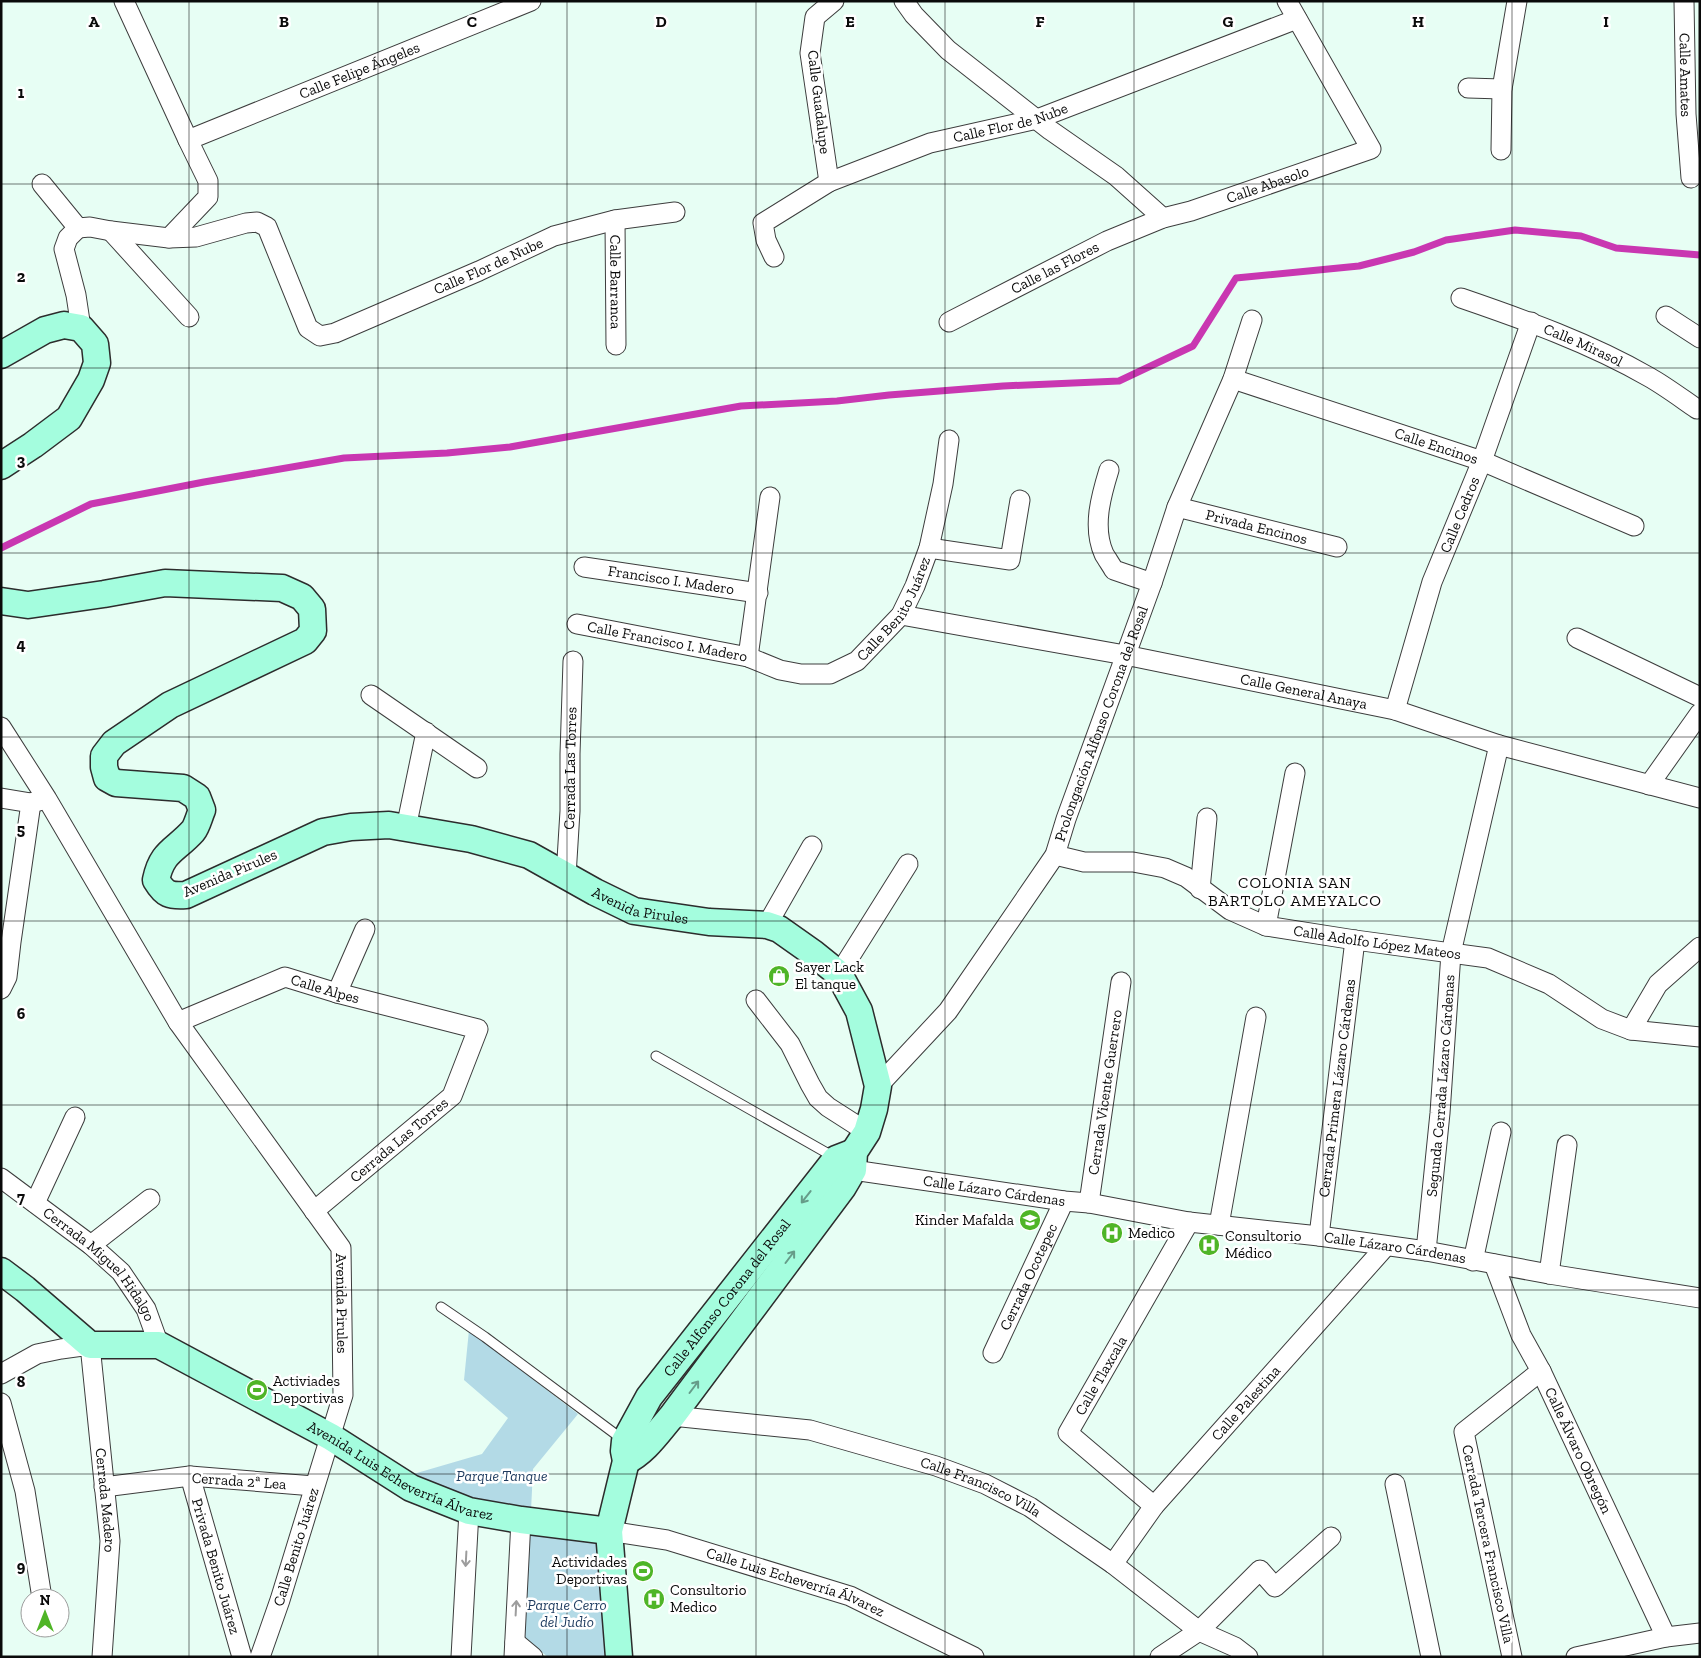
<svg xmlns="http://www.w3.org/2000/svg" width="1701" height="1658" viewBox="0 0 1701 1658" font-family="'Zilla Slab',serif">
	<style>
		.green { fill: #b3dae6 }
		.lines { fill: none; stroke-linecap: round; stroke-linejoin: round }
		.stream { stroke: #c937b1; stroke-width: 7 }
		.lane-casing { stroke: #3d3d3d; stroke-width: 11 }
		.street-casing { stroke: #3d3d3d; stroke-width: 21 }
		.secondary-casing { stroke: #2c2c2c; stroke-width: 29 }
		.lane { stroke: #fff; stroke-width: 9 }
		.street { stroke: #fff; stroke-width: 19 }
		.secondary { stroke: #a4fdde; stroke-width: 26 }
		.oneway { stroke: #669c89 }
		.oneway2 { stroke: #9d9d9d }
		.grid { fill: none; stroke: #0a0a0a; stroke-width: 1; stroke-opacity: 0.55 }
		.labels { text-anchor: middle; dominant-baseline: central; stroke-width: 5; stroke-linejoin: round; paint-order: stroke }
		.street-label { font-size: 15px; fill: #0a0a0a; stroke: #fff }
		.poi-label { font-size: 15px; fill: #0a0a0a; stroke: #fff; text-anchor: start }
		.park-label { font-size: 15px; font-style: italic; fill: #1d3a5e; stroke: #fff }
		.neighbourhood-label { font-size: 16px; letter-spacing: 1px; fill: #0a0a0a; stroke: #fff }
		.grid-label { font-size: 16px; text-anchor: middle; font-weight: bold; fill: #0a0a0a; stroke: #fff; stroke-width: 5; stroke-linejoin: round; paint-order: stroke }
	</style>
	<rect width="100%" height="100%" fill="#e7fef4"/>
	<g class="green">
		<path d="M 469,1330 L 578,1414 L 533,1469 L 531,1511 L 476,1503 L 410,1475 L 482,1454 L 508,1418 L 464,1380 Z"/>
		<path d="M 529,1527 L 603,1538 L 612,1657 L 548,1657 L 523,1637 Z"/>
	</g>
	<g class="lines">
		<path class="stream" d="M 1,548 L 91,504 L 204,482 L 344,458 L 447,453 L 510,447 L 741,406 L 837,401 L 889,395 L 1003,386 L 1119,381 L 1193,346 L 1236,278 L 1359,266 L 1414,252 L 1446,240 L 1515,230 L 1581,236 L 1616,248 L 1700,255"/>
		<g class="lane-casing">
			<g id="lane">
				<path d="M 656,1056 L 834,1157"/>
				<path d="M 441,1307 L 485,1337 L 622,1439"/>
			</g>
		</g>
		<g class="street-casing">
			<g id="street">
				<path d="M 124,1 L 188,140 L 208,181 L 208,197 L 169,238"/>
				<path d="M 904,1 L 914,15 L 948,50 L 1050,130 L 1116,176 L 1163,218"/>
				<path id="s1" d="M 1684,1 L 1686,114 L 1691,178"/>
				<path d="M 1468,88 L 1502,89"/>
				<path id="s2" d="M 188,140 L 531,1"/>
				<path d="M 1501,150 L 1502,89 L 1517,1"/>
				<path d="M 829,182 L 810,53 L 815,17 L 834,1"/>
				<path d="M 42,184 L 78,228"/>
				<path id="s3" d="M 615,220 L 616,345"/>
				<path id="s4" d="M 78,228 L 90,227 L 111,231 L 169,238 L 196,237 L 246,223 L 257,222 L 267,227 L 308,328 L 320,336 L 335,333 L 479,271 L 554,236 L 615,220 L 675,212"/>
				<path d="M 78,228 L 68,238 L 64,249 L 76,295 L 81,328"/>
				<path d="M 111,231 L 189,317"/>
				<path id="s5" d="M 774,257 L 766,240 L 763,223 L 829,182 L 930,143 L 1037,119 L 1297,19"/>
				<path id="s6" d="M 1461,298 C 1525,320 1590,343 1649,377 C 1665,386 1681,398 1697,409"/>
				<path d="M 1666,316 L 1700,338"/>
				<path id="s7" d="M 949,322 L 1107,241 L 1163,218 L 1191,211 L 1371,149 L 1287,1"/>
				<path id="s8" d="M 1233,379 L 1482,461 L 1634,526"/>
				<path d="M 1109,470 C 1101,496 1092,527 1104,554 C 1107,559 1111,565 1114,570 L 1152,583"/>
				<path id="s9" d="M 1177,507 L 1337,547"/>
				<path d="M 929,548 L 1010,560 L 1020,500"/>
				<path id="s10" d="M 584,567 L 758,593"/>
				<path id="s11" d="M 901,615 L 1125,655 L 1395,710 L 1499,745 L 1700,798"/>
				<path id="s12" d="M 577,624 L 748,657 L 780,670 L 801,674 L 830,674 L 857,661 L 901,615 L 915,586 L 929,548 L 943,484 L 949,440"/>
				<path d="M 1577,638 L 1700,697"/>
				<path d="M 748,657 L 770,497"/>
				<path d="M 371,695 L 477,768"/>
				<path id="s13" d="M 1395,710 L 1432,582 L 1482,461 L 1531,322"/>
				<path id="s14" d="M 1,727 L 47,799 L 178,1022 L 341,1248 L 343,1395 L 280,1600 L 260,1657"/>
				<path d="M 1649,785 L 1700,713"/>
				<path d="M 1,798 L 31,803 L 42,800"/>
				<path d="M 406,828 L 426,732"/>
				<path id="s15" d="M 1055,855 L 1084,862 L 1133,862 L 1165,868 L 1186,877 L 1230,910 L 1266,926 L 1355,940 L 1488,958 L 1549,984 L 1602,1019 L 1631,1030 L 1700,1037"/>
				<path id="s16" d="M 566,876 L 570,811 L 570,754 L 573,661"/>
				<path d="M 1200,889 L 1207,818"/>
				<path d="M 767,925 L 812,846"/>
				<path d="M 1266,926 L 1295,773"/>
				<path d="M 839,974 L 908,864"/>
				<path d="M 1,989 L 7,977 L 11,942 L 31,803"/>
				<path d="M 337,993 L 365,929"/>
				<path d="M 756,1000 L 790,1044 L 810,1084 L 818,1098 L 828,1107 L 867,1132"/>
				<path id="s17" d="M 178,1022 L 285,977 L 337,993 L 478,1029 L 452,1096 L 314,1211"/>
				<path d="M 1631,1030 L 1658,984 L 1700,947"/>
				<path id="s18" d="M 878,1086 L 948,1011 L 1055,855 L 1066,819 L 1152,583 L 1177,507 L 1233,379 L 1252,320"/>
				<path id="s19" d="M 843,1163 L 853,1170 L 1064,1201 L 1089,1203 L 1189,1222 L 1319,1236 L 1426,1251 L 1549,1274 L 1700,1298"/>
				<path id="s20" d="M 1,1178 L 91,1245 L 121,1272 L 146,1309 L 159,1345"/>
				<path d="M 35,1203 L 75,1117"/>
				<path id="s21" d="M 1089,1203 L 1121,982"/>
				<path d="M 1219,1225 L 1256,1017"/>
				<path id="s22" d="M 1319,1236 L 1355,940"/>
				<path d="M 91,1245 L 150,1199"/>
				<path id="s23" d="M 1426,1251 L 1440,1113 L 1451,953 L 1499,745"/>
				<path d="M 1473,1261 L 1501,1132"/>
				<path id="s24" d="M 1494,1264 L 1521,1335 L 1541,1371 L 1666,1637"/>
				<path d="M 1549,1274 L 1567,1145"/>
				<path id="s25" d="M 993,1353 L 1064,1201"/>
				<path id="s26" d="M 1,1374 L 37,1354 L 61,1349 L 90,1345 L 110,1541 L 102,1657"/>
				<path d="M 1,1403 L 25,1491 L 42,1598"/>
				<path id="s27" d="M 672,1416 L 810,1430 L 936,1466 L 985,1484 L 1030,1507 L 1113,1564 L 1199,1631 L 1235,1647 L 1248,1657"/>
				<path id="s28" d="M 190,1476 L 242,1657"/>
				<path d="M 1395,1484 L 1431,1657"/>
				<path d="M 104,1487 L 190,1476 L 314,1486"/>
				<path id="s29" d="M 1154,1506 L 1068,1433 L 1189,1222"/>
				<path id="s30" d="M 609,1531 L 667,1540 L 850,1596 L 974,1657"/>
				<path id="s31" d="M 1113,1564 L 1154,1506 L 1386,1246"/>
				<path d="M 515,1642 L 533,1657"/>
				<path d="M 461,1657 L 469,1511"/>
				<path d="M 514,1657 L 521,1520"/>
				<path d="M 1160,1657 L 1199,1631 L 1260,1570 L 1275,1587 L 1331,1537"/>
				<path d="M 1512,1657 L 1464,1432 L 1541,1371"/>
				<path d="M 1576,1657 L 1666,1637 L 1700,1633"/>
			</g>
		</g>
		<g class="secondary-casing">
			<g id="secondary">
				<path d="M 1,355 L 45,330 L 64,325 L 81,328 L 95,344 L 97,363 L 91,380 L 69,418 L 33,445 L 1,466"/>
				<path id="s32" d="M 1,601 L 28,605 L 104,594 L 165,583 L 282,588 L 302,597 L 312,609 L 313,631 L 305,641 L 170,705 L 114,743 L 104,756 L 104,767 L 107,778 L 116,783 L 183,788 L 197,797 L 202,810 C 199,817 197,826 193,831 C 175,851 162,851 156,880 C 165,895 170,896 186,895 L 323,832 L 351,827 L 389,825 L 471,839 L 529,855 L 595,892 L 634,911 L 709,922 L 767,925 L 779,929 L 813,953 L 839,974 L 859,1011 L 878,1086 L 874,1109 L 867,1132 L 854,1152 L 853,1170 L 843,1187 L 672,1416 C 658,1432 645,1452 626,1461"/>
				<path id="s33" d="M 1,1271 L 25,1289 L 90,1345 L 159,1345 L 331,1437 L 411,1488 L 469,1511 L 521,1520 L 609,1531"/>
				<path id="s34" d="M 619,1657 L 609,1531 L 626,1461 L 624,1451 L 625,1441 L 649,1397 L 836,1159 L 854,1152"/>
			</g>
		</g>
		<use href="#lane" class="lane"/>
		<use href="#street" class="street"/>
		<use href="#secondary" class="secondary"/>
	</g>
	<defs><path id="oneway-shaft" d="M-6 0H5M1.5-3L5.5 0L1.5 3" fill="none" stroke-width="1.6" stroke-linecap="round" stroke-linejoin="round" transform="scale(1.25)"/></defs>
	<g class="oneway">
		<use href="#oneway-shaft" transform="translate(806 1197) rotate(128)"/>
		<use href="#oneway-shaft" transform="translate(790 1257) rotate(-53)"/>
		<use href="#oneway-shaft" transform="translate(694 1387) rotate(-53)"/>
	</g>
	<g class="oneway2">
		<use href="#oneway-shaft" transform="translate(466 1559) rotate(93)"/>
		<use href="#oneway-shaft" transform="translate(516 1608) rotate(-87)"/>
	</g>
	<path class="grid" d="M 189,1 L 189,1657M 378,1 L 378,1657M 567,1 L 567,1657M 756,1 L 756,1657M 945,1 L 945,1657M 1134,1 L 1134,1657M 1323,1 L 1323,1657M 1512,1 L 1512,1657M 1,184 L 1700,184M 1,368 L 1700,368M 1,553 L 1700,553M 1,737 L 1700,737M 1,921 L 1700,921M 1,1105 L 1700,1105M 1,1290 L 1700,1290M 1,1474 L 1700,1474"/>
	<defs>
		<g id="shop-disc" transform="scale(1.125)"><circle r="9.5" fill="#4fb527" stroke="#fff"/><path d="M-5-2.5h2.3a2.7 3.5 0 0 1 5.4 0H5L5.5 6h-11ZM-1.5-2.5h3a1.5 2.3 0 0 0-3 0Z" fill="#fff"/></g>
		<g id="school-disc" transform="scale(1.125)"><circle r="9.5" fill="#4fb527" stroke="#fff"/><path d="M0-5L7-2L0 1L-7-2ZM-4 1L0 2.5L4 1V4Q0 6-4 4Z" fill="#fff"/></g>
		<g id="hospital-disc" transform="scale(1.125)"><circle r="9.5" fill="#4fb527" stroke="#fff"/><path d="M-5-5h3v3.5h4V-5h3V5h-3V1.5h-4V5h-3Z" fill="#fff"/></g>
		<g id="stadium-disc" transform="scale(1.125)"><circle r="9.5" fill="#4fb527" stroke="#fff"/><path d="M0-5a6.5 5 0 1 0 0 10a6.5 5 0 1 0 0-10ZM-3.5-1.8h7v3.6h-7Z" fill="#fff"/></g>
	</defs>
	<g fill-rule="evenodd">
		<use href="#shop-disc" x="779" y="976"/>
		<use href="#school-disc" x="1030" y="1220"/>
		<use href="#hospital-disc" x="1112" y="1233"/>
		<use href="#hospital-disc" x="1209" y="1245"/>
		<use href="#stadium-disc" x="257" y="1390"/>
		<use href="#stadium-disc" x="643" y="1571"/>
		<use href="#hospital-disc" x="654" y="1599"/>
	</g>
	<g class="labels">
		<g class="street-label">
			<text stroke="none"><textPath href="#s2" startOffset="185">Calle Felipe Ángeles</textPath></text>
			<text stroke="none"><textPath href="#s1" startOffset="74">Calle Amates</textPath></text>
			<text transform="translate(819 102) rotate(83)">Calle Guadalupe</text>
			<text stroke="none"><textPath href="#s5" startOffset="305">Calle Flor de Nube</textPath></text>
			<text stroke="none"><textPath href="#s7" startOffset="348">Calle Abasolo</textPath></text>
			<text stroke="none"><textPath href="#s4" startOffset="499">Calle Flor de Nube</textPath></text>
			<text stroke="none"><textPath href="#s7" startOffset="119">Calle las Flores</textPath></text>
			<text stroke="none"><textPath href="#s3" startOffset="62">Calle Barranca</textPath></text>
			<text stroke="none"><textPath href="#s6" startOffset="131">Calle Mirasol</textPath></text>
			<text stroke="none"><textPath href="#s8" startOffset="214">Calle Encinos</textPath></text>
			<text stroke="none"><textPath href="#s13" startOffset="206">Calle Cedros</textPath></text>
			<text stroke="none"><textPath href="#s9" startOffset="82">Privada Encinos</textPath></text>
			<text stroke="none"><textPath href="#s10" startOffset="88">Francisco I. Madero</textPath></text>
			<text stroke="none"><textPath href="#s12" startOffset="354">Calle Benito Juárez</textPath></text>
			<text stroke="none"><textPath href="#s12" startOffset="92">Calle Francisco I. Madero</textPath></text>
			<text stroke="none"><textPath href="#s11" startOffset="410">Calle General Anaya</textPath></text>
			<text stroke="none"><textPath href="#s18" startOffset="431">Prolongación Alfonso Corona del Rosal</textPath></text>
			<text stroke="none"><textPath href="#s16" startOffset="108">Cerrada Las Torres</textPath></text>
			<text transform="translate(230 873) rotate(-23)">Avenida Pirules</text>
			<text stroke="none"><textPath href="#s32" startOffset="1326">Avenida Pirules</textPath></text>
			<text stroke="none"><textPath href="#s15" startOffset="341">Calle Adolfo López Mateos</textPath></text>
			<text stroke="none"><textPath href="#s17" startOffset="158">Calle Alpes</textPath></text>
			<text stroke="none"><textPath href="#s23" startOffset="166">Segunda Cerrada Lázaro Cárdenas</textPath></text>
			<text stroke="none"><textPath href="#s22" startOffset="149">Cerrada Primera Lázaro Cárdenas</textPath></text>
			<text stroke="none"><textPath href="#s21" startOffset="112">Cerrada Vicente Guerrero</textPath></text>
			<text transform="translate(399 1140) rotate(-40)">Cerrada Las Torres</text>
			<text stroke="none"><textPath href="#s19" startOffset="155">Calle Lázaro Cárdenas</textPath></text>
			<text stroke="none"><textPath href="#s19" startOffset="560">Calle Lázaro Cárdenas</textPath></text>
			<text stroke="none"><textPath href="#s20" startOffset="132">Cerrada Miguel Hidalgo</textPath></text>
			<text stroke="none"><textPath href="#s25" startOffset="84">Cerrada Ocotepec</textPath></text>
			<text stroke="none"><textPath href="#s34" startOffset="395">Calle Alfonso Corona del Rosal</textPath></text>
			<text stroke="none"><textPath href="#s14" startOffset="678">Avenida Pirules</textPath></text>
			<text stroke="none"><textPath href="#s29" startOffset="179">Calle Tlaxcala</textPath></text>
			<text stroke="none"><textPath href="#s31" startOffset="209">Calle Palestina</textPath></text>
			<text stroke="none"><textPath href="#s24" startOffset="205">Calle Álvaro Obregón</textPath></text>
			<text stroke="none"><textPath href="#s33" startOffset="458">Avenida Luis Echeverría Álvarez</textPath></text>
			<text transform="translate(239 1481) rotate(4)">Cerrada 2ª Lea</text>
			<text stroke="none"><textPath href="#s27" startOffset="319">Calle Francisco Villa</textPath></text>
			<text stroke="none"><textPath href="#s26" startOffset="251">Cerrada Madero</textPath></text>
			<text transform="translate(1488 1544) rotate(78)">Cerrada Tercera Francisco Villa</text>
			<text transform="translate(296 1547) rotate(-73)">Calle Benito Juárez</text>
			<text stroke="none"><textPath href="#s28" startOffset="94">Privada Benito Juárez</textPath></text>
			<text stroke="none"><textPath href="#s30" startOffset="194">Calle Luis Echeverría Álvarez</textPath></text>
		</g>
		<g class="poi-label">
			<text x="795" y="967">Sayer Lack<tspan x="795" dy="17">El tanque</tspan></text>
			<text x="1014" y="1220" text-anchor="end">Kinder Mafalda</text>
			<text x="1128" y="1233">Medico</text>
			<text x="1225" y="1236">Consultorio<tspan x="1225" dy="17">Médico</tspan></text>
			<text x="273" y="1381">Activiades<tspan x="273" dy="17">Deportivas</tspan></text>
			<text x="627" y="1562" text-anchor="end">Actividades<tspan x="627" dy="17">Deportivas</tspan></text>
			<text x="670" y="1590">Consultorio<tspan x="670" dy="17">Medico</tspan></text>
		</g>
		<g class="park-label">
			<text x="502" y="1476">Parque Tanque</text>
			<text x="567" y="1605">Parque Cerro<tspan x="567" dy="17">del Judío</tspan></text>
		</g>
		<g class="neighbourhood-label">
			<text x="1295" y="882">COLONIA SAN<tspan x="1295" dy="18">BARTOLO AMEYALCO</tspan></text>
		</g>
	</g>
	<g class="grid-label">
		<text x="94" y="27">A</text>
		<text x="284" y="27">B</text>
		<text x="472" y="27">C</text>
		<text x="661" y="27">D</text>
		<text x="850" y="27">E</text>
		<text x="1040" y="27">F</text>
		<text x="1228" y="27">G</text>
		<text x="1418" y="27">H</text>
		<text x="1606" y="27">I</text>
		<text x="21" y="98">1</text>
		<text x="21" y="282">2</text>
		<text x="21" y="466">3</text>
		<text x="21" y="650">4</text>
		<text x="21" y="835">5</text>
		<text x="21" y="1019">6</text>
		<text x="21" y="1203">7</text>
		<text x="21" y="1387">8</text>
		<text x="21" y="1572">9</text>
	</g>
	<rect width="1701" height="1658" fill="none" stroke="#0a0a0a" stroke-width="5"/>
	<g transform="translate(45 1613)"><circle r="24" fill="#ffffff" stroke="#9d9d9d"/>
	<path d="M0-4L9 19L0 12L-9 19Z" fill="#4fb527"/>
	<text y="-8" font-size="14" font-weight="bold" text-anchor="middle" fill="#0a0a0a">N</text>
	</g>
</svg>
